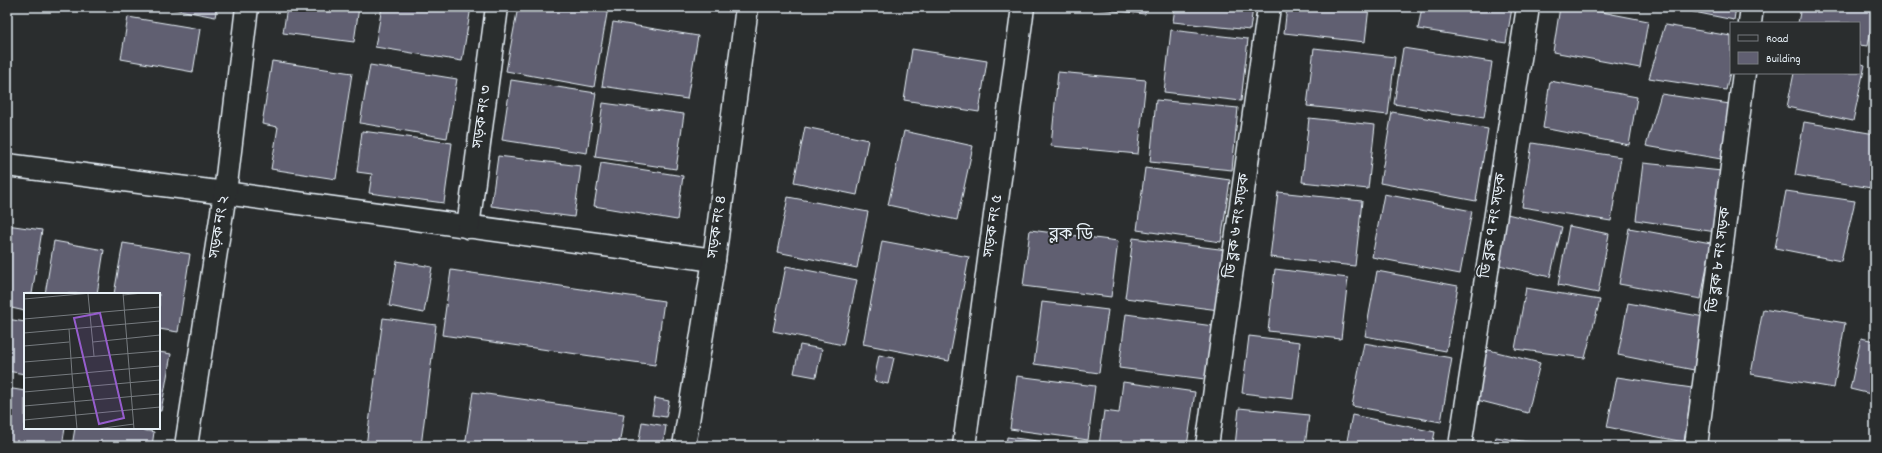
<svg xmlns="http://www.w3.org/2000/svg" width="1882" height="453" viewBox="0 0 1882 453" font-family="Dekko,'Noto Sans Bengali',sans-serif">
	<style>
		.building { fill: #605f71; stroke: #e8f1f8 }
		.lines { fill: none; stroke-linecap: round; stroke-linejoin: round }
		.minor-casing { stroke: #e8f1f8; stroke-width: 25 }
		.minor { stroke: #2a2d2e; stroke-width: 22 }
		.labels { text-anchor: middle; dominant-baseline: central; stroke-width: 4; stroke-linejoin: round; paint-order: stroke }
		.street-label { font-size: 15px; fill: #e8f1f8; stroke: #2a2d2e }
		.quarter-label { font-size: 17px; fill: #e8f1f8; stroke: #2a2d2e }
		.inset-road { fill: none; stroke: #767b7f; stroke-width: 1 }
		.view { fill: #965dcd; fill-opacity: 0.15; stroke: #965dcd; stroke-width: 2 }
		.inset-edge { fill: none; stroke: #e8f1f8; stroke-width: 2 }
	</style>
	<rect width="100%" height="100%" fill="#2a2d2e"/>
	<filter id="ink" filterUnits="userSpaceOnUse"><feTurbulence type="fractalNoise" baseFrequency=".025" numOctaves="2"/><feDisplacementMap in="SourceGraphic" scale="8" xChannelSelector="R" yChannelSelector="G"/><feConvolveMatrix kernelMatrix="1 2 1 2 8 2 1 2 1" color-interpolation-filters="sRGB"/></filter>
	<g filter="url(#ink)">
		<g class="building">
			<path d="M 164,7 L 217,7 L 215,17 Z"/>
			<path d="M 287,7 L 359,7 L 354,42 L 283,33 Z"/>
			<path d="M 382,7 L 471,7 L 462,61 L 375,47 Z"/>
			<path d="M 518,7 L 600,7 L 608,8 L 594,87 L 506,71 Z"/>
			<path d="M 1083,7 L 1146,7 L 1145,14 Z"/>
			<path d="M 1175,7 L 1253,7 L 1250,30 L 1173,22 Z"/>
			<path d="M 1287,7 L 1369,7 L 1365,42 L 1284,33 Z"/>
			<path d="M 1422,7 L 1512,8 L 1506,43 L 1418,29 Z"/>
			<path d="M 1560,7 L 1576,7 L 1648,21 L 1640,68 L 1553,52 Z"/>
			<path d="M 1669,7 L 1736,7 L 1734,20 Z"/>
			<path d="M 1801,7 L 1875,7 L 1868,46 L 1859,45 L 1859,23 L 1798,23 Z"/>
			<path d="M 128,17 L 200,29 L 193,72 L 121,59 Z"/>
			<path d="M 613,22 L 698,36 L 687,99 L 602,86 Z"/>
			<path d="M 1665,25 L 1731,36 L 1731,68 L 1726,90 L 1649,78 Z"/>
			<path d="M 1171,30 L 1248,39 L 1241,101 L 1164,92 Z"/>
			<path d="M 1314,48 L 1395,57 L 1388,115 L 1307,106 Z"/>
			<path d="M 1403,48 L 1492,62 L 1484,118 L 1394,104 Z"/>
			<path d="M 912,49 L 987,61 L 979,112 L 904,100 Z"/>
			<path d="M 272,61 L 352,73 L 336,179 L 271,169 L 278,127 L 262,124 Z"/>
			<path d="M 1859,63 L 1865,65 L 1853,121 L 1787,107 L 1794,73 L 1859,73 Z"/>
			<path d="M 370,65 L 457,79 L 447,138 L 360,123 Z"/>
			<path d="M 1058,72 L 1146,80 L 1138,154 L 1051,146 Z"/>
			<path d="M 511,80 L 596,93 L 587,153 L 502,140 Z"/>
			<path d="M 1550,81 L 1637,97 L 1629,145 L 1543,128 Z"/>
			<path d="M 1661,94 L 1730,104 L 1721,159 L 1646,146 Z"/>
			<path d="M 1156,100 L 1238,108 L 1232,170 L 1150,162 Z"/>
			<path d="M 603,103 L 684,114 L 676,169 L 595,157 Z"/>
			<path d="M 1392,112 L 1488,129 L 1476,201 L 1380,183 Z"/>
			<path d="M 1309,118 L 1375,125 L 1368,189 L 1302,182 Z"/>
			<path d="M 1804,122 L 1875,134 L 1875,164 L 1871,188 L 1795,175 Z"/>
			<path d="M 805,127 L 868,140 L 857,195 L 794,182 Z"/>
			<path d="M 362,131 L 452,143 L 444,203 L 369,193 L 372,174 L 357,172 Z"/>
			<path d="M 904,131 L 973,146 L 957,220 L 888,205 Z"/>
			<path d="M 1532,143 L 1621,157 L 1611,221 L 1522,207 Z"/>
			<path d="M 498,156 L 581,166 L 574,217 L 491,206 Z"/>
			<path d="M 601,163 L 683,176 L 677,220 L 594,206 Z"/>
			<path d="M 1643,163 L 1722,171 L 1716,232 L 1636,220 Z"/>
			<path d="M 1145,168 L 1230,180 L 1221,242 L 1137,230 Z"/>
			<path d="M 1786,191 L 1855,201 L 1841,261 L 1775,248 Z"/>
			<path d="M 1278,192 L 1362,201 L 1355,266 L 1270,257 Z"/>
			<path d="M 1384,194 L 1472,211 L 1460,274 L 1372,257 Z"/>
			<path d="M 788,197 L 868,212 L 857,268 L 777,252 Z"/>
			<path d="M 1507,214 L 1562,227 L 1550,277 L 1495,264 Z"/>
			<path d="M 7,225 L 42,230 L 32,294 L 25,294 L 25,311 L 7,307 Z"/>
			<path d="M 1569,226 L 1609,234 L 1598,293 L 1558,285 Z"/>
			<path d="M 1629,228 L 1711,243 L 1701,299 L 1619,284 Z"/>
			<path d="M 1030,230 L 1118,241 L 1111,297 L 1023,286 Z"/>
			<path d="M 1133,238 L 1227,250 L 1219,310 L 1125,298 Z"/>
			<path d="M 54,241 L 104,250 L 97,294 L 45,294 Z"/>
			<path d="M 882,241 L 969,257 L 949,361 L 863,344 Z"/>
			<path d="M 123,243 L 190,254 L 178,332 L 159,329 L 159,294 L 114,294 Z"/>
			<path d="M 397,261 L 432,267 L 424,313 L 389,306 Z"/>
			<path d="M 786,266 L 857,280 L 843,345 L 773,331 Z"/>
			<path d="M 1275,269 L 1348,278 L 1341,339 L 1268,331 Z"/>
			<path d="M 451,270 L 664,301 L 655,365 L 442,335 Z"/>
			<path d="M 1377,271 L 1458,286 L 1446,351 L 1365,336 Z"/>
			<path d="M 1526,288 L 1600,300 L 1585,358 L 1515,349 Z"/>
			<path d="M 1042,302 L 1108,310 L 1099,373 L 1034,364 Z"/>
			<path d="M 1628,303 L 1704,317 L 1694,370 L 1618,355 Z"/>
			<path d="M 1763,309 L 1845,323 L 1834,388 L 1751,374 Z"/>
			<path d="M 1126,314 L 1213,326 L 1205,379 L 1119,368 Z"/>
			<path d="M 383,318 L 436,325 L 421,446 L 366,446 Z"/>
			<path d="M 7,319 L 25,322 L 25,374 L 7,371 Z"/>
			<path d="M 1249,336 L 1300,342 L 1293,399 L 1242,393 Z"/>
			<path d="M 1861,338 L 1875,341 L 1875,395 L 1850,389 Z"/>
			<path d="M 1364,343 L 1452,358 L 1441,422 L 1352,406 Z"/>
			<path d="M 800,345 L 822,349 L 816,377 L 794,373 Z"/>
			<path d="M 1485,349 L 1540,363 L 1528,413 L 1473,399 Z"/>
			<path d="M 159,352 L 171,354 L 161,411 L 159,411 Z"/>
			<path d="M 879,355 L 894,358 L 888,384 L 874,381 Z"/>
			<path d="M 1017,376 L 1095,386 L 1088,440 L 1010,429 Z"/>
			<path d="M 1617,377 L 1692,388 L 1684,442 L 1607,427 Z"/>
			<path d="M 1123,382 L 1195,392 L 1187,446 L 1099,445 L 1104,411 L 1119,413 Z"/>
			<path d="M 7,388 L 25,391 L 25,428 L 65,428 L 62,446 L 7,446 Z"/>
			<path d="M 473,392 L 624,414 L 619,446 L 465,446 Z"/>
			<path d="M 655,398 L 669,401 L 666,417 L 652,415 Z"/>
			<path d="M 1239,408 L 1309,415 L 1305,446 L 1235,446 Z"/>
			<path d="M 1352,415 L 1435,432 L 1432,446 L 1346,446 Z"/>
			<path d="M 642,422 L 666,426 L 663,446 L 638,446 Z"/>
			<path d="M 75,428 L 130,428 L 154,432 L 152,446 L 72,446 Z"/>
			<path d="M 1007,437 L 1075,446 L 1006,446 Z"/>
			<path d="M 1496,437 L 1553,446 L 1494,446 Z"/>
		</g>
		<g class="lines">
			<g class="minor-casing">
				<g id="minor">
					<path d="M 1750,23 L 1752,7"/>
					<path d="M 7,165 L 225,193 L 714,260"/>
					<path d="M 468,227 L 497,7"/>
					<path d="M 186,446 L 225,193 L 247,7"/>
					<path d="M 684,446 L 714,260 L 747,7"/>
					<path d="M 964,446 L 1023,7"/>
					<path d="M 1207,446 L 1269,7"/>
					<path d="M 1460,446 L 1528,7"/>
					<path d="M 1696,446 L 1744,73"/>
				</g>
			</g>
			<use href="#minor" class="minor"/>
		</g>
	</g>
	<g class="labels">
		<g class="street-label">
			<text transform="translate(483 117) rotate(-82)">সড়ক নং ৩</text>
			<text transform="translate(994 226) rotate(-82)">সড়ক নং ৫</text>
			<text transform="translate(1238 226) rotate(-82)">ডি ব্লক ৬ নং সড়ক</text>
			<text transform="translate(1494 226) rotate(-81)">ডি ব্লক ৭ নং সড়ক</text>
			<text transform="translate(220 227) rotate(-81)">সড়ক নং ২</text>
			<text transform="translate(718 227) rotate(-82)">সড়ক নং ৪</text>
			<text transform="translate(1720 260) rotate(-83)">ডি ব্লক ৮ নং সড়ক</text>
		</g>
		<g class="quarter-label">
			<text x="1071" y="236">ব্লক ডি</text>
		</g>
	</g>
	<g transform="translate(24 293)">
		<rect width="136" height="136" fill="#2a2d2e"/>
		<path class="inset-road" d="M 99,0 L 110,136M 64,1 L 70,63M 99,2 L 119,0M 0,6 L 68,0M 0,26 L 136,14M 45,36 L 48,81 L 136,73M 0,40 L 136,28M 69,49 L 136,42M 0,53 L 45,49M 0,69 L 136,58M 0,85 L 48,81 L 53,136M 0,99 L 136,87M 0,113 L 136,101M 0,127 L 136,114M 72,136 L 110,131"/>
		<path class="view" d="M 76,20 L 100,125 L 75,131 L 50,25 Z"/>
		<rect width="136" height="136" class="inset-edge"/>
	</g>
	<rect width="1882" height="453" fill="none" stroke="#2a2d2e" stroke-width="24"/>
	<rect x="12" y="12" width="1858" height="429" fill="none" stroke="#e8f1f8" stroke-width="1.5" filter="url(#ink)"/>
	<rect x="1730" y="22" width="130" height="52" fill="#2a2d2e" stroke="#767b7f"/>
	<rect x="1738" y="35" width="20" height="6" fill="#2a2d2e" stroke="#767b7f"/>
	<text x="1766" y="42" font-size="12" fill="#e8f1f8">Road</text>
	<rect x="1738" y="52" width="20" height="12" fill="#605f71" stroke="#767b7f"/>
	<text x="1766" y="62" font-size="12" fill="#e8f1f8">Building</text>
</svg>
